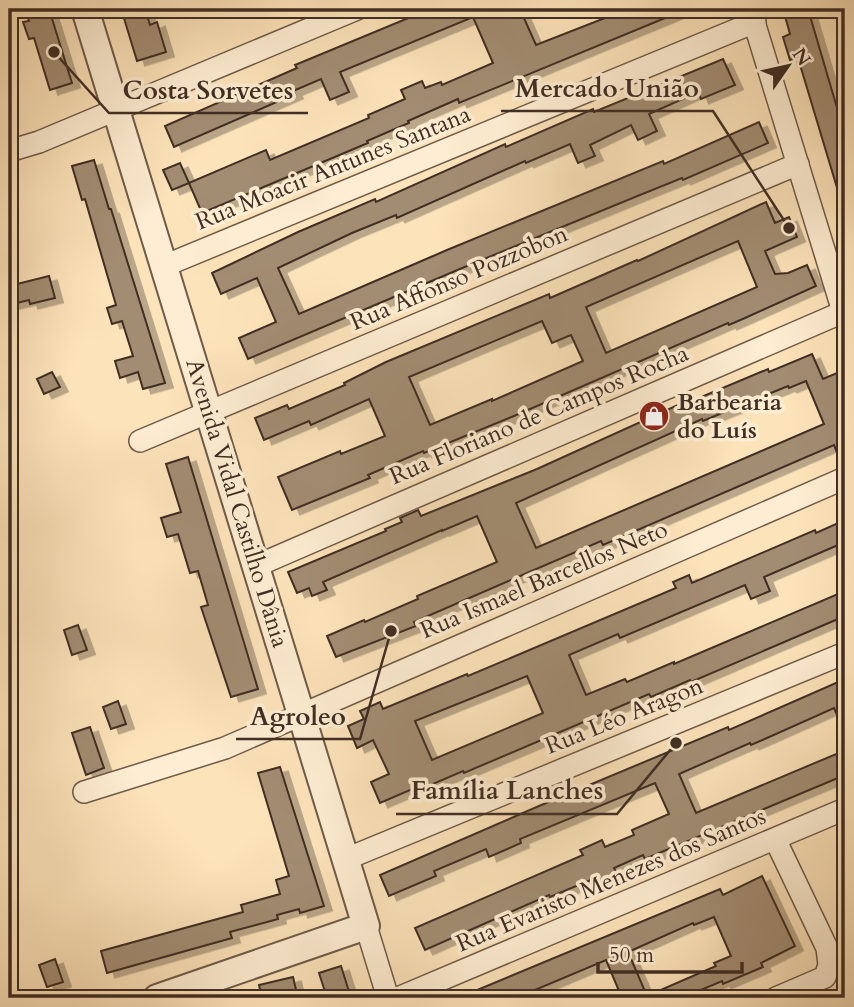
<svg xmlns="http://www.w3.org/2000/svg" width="854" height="1007" viewBox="0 0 854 1007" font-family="Cardo,serif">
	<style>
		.building { fill: #a28c72; stroke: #402e24; stroke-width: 2; fill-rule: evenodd; filter: url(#shadow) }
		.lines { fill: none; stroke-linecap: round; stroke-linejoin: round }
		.minor-casing { stroke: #6f5b4a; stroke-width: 24 }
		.tertiary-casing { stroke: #6f5b4a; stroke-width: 30 }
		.minor { stroke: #feedd2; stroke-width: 21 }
		.tertiary { stroke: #feedd2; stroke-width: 26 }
		.labels { text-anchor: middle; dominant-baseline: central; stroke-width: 7; stroke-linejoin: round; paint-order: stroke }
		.street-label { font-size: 24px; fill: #402e24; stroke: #feedd2 }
		.poi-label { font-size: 24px; font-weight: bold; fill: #402e24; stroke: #feedd2; text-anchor: start }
		.leader { fill: none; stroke: #402e24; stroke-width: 2.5 }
		.callout-dot { fill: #402e24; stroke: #feedd2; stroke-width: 2.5 }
		.callout-label { font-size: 26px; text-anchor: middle; font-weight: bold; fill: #402e24; stroke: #feedd2; stroke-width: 7; stroke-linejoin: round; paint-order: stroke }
	</style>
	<defs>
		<filter id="shadow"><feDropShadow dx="8" dy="4.5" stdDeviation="0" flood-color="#0004"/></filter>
	</defs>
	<rect width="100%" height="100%" fill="#fde3ba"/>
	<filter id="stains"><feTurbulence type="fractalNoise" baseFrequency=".00286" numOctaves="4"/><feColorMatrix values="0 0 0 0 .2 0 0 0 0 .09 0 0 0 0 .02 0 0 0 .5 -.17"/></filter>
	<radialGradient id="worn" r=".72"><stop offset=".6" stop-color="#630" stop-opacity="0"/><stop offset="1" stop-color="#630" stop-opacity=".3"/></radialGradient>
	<g class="building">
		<path d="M 25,9 L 49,9 L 72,83 L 50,90 L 34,38 L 29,39 L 23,22 L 29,21 Z"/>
		<path d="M 145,9 L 150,25 L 157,22 L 166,52 L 137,61 L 123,15 Z"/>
		<path d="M 430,9 L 520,9 L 536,45 L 628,9 L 687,9 L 459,103 L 458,99 L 408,121 L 409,123 L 367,141 L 368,143 L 202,213 L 189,183 L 172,190 L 163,170 L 180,163 L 189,183 L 266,150 L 270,160 L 369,118 L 368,115 L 405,99 L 401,90 L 422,81 L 425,88 L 441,82 L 442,85 L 493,63 L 473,17 L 340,72 L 349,92 L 330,100 L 321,79 L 293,91 L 295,94 L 174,147 L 165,126 L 297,68 L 295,65 Z"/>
		<path d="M 783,9 L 808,9 L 845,135 L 845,201 L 841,201 L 798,58 L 790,60 L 783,37 L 790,34 Z"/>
		<path d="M 723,59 L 735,85 L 701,99 L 698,92 L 649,114 L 657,131 L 638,140 L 631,125 L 590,145 L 595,156 L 578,163 L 570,144 L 526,163 L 525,161 L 397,218 L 396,215 L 352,233 L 278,268 L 299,314 L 447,250 L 663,161 L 664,164 L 759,122 L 768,143 L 683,180 L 682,178 L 640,195 L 467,266 L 248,359 L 239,338 L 276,322 L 257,278 L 221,294 L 212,273 L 298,232 L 375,199 L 376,202 L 505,144 L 506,147 L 593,109 L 594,112 Z"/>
		<path d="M 94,160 L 109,209 L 111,209 L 165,383 L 143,389 L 138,372 L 120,378 L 115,361 L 133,356 L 122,321 L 112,324 L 107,308 L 116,305 L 85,199 L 82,200 L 72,166 Z"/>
		<path d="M 766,202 L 775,223 L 789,217 L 797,237 L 765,251 L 775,274 L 788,273 L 807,265 L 816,286 L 745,318 L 729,325 L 728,323 L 514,416 L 424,453 L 423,451 L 368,475 L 370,478 L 292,510 L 278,477 L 340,451 L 341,454 L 385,436 L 369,399 L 311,425 L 309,421 L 264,440 L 255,418 L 287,405 L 289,409 L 345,385 L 344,383 L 386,362 L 549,294 L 550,298 L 637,260 L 638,261 ZM 738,241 L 757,287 L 606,353 L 586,307 ZM 542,321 L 552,343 L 571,335 L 583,361 L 492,401 L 492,399 L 430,425 L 409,377 Z"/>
		<path d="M 49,276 L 55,298 L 30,304 L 29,300 L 9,305 L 9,286 Z"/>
		<path d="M 812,354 L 823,379 L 837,373 L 845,392 L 845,465 L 842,466 L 834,445 L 603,545 L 601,541 L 414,622 L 416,626 L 336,657 L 327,636 L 364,620 L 365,622 L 418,599 L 417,596 L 497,562 L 477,516 L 442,531 L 442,530 L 323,582 L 327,590 L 312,596 L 309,588 L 297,593 L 288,572 L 386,531 L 385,529 L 402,522 L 400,518 L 418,510 L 421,516 L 537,469 L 680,404 L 680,406 L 768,369 L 769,372 ZM 806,381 L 824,424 L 536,548 L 516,503 L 702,419 L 703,421 L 788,386 L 789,388 Z"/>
		<path d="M 52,372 L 60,387 L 44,394 L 37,379 Z"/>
		<path d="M 188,457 L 258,689 L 231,697 L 201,607 L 208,605 L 198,571 L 190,573 L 178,534 L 167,537 L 161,518 L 181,512 L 166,464 Z"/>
		<path d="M 845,520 L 845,542 L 764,577 L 770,591 L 751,599 L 745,585 L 620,638 L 618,634 L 569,655 L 586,695 L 625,679 L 627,682 L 674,662 L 674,664 L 845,591 L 845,616 L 691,682 L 690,680 L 651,697 L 649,694 L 464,773 L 463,771 L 426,787 L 424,784 L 380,803 L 371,782 L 389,774 L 373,740 L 357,748 L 348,726 L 364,719 L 360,711 L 380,702 L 383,709 L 467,674 L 468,676 L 676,588 L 673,582 L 689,575 L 692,583 L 815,530 L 816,533 ZM 527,676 L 543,713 L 432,760 L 415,721 Z"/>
		<path d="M 78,625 L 87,650 L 72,655 L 64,630 Z"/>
		<path d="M 845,679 L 845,733 L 834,708 L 767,738 L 751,745 L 750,743 L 679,774 L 696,813 L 841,752 L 845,762 L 845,775 L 645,859 L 643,855 L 614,868 L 618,876 L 596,885 L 593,879 L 550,897 L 549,895 L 425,950 L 415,928 L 583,855 L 580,850 L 602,840 L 605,847 L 634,835 L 632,830 L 669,814 L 655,783 L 520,839 L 521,843 L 489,857 L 486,849 L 434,871 L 436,876 L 389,896 L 380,875 L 539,806 L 728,727 L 729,730 Z"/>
		<path d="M 118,701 L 126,724 L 111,729 L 103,707 Z"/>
		<path d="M 90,727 L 104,768 L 86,775 L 72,733 Z"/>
		<path d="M 280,767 L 324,906 L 300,913 L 299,909 L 277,915 L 278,919 L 230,932 L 232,938 L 107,973 L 101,951 L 243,912 L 241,905 L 280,894 L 276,880 L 289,876 L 258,773 Z"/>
		<path d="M 762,876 L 795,946 L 761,963 L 763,967 L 723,984 L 722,981 L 682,998 L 622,998 L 606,960 L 516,998 L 458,998 L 720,889 L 723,895 ZM 714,917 L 731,956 L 714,963 L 716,966 L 647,996 L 628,952 L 693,923 L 694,925 Z"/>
		<path d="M 55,959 L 63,982 L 47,987 L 39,965 Z"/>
		<path d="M 341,966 L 351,998 L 327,998 L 319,973 Z"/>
		<path d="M 293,977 L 298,998 L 262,998 L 259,985 Z"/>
	</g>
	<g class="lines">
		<g class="minor-casing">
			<g id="minor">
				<path d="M 750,9 L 845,318"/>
				<path d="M 9,151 L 39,142 L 357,9"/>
				<path d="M 164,266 L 755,22"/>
				<path d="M 140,441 L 798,164"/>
				<path d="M 256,566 L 843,312"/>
				<path d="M 84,792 L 225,748 L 845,478"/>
				<path d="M 775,839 L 827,948 L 829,965 L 825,977 L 776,998"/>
				<path d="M 346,859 L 845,653"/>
				<path d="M 366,926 L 388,998"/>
				<path d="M 398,998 L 845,809"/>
			</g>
		</g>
		<g class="tertiary-casing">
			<path id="tertiary" d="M 85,9 L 366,926 L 157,998"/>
		</g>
		<use href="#minor" class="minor"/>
		<use href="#tertiary" class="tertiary"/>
	</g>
	<defs>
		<g id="shop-disc" transform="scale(1.575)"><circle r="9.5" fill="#8f2418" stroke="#feedd2"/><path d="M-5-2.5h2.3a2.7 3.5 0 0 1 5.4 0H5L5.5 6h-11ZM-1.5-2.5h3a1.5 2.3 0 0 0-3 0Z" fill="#fff"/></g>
	</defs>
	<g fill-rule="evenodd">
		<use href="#shop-disc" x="654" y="416"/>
	</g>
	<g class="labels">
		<g class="street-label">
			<text transform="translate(333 168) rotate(-22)">Rua Moacir Antunes Santana</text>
			<text transform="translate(459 278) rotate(-23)">Rua Affonso Pozzobon</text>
			<text transform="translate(539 415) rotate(-23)">Rua Floriano de Campos Rocha</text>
			<text transform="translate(237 503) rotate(73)">Avenida Vidal Castilho Dânia</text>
			<text transform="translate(544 580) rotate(-23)">Rua Ismael Barcellos Neto</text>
			<text transform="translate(624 716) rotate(-22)">Rua Léo Aragon</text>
			<text transform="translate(611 880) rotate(-23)">Rua Evaristo Menezes dos Santos</text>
		</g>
		<g class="poi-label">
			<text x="677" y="402">Barbearia<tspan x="677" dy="28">do Luís</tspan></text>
		</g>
	</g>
	<path class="leader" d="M789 228L713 111H501M54 52L109 113H308M391 631L360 739H236M676 743L617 814H396"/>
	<g class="callout-dot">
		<circle cx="789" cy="228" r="7"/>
		<circle cx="54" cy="52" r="7"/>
		<circle cx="391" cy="631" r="7"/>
		<circle cx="676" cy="743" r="7"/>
	</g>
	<g class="callout-label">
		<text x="607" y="97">Mercado União</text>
		<text x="208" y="99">Costa Sorvetes</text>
		<text x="298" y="725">Agroleo</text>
		<text x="507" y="799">Família Lanches</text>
	</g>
	<rect width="854" height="1007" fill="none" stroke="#fde3ba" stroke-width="35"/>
	<rect x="10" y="10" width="833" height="986" fill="none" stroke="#402e24" stroke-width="3.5"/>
	<rect x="18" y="18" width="819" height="972" fill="none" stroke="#402e24" stroke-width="2"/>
	<g transform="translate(788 66) rotate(56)" stroke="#feedd2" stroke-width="5" paint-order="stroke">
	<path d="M0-5L12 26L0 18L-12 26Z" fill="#402e24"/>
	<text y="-10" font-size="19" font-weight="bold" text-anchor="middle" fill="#402e24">N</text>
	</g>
	<path d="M598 962v10h144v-10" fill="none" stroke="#402e24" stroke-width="3.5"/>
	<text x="609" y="962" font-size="21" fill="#402e24" stroke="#feedd2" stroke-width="5" paint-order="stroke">50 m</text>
	<rect width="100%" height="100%" filter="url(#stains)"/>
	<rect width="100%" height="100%" fill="url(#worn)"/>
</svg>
